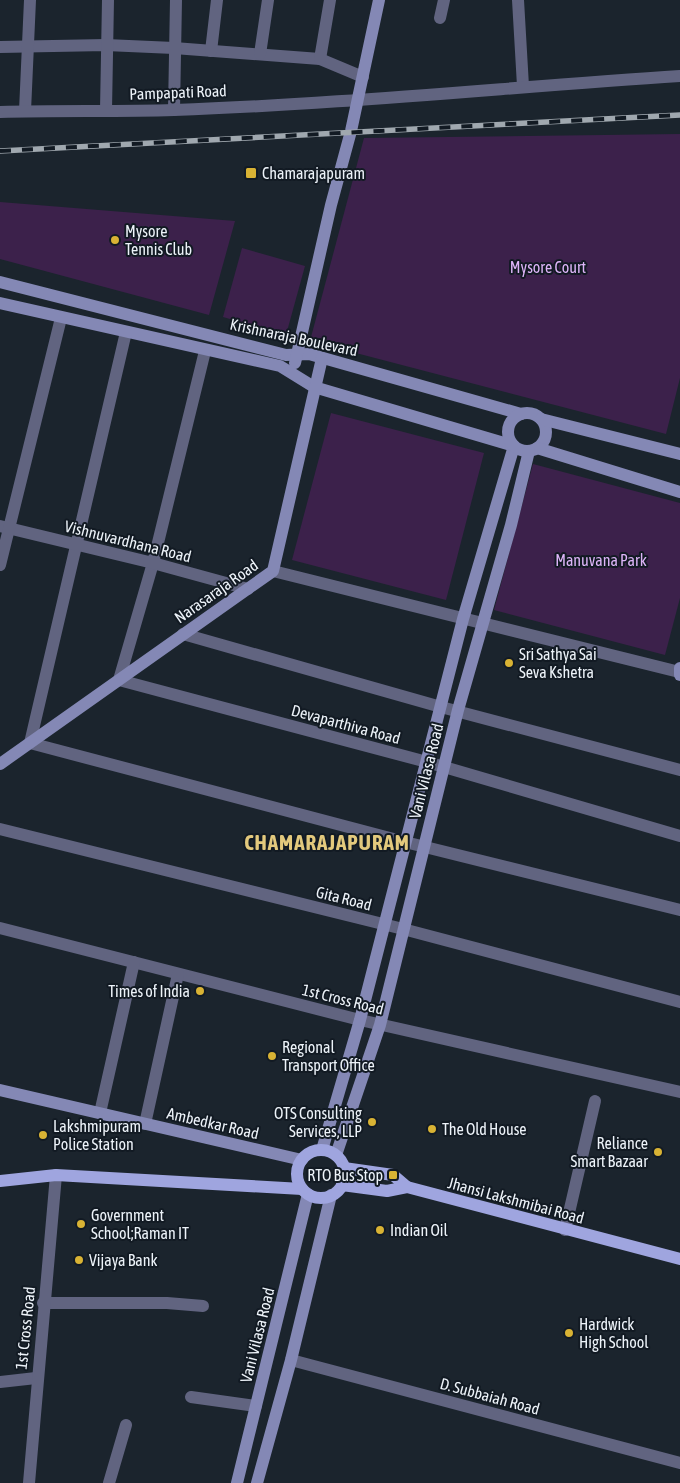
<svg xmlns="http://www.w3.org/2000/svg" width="680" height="1483" viewBox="0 0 680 1483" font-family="'Asap Condensed',sans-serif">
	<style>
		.green { fill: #3c214b }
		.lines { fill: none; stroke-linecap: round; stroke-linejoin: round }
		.street { stroke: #616480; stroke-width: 12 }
		.secondary { stroke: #8488b5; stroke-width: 12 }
		.primary { stroke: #9fa5df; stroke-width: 12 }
		.rail-casing { stroke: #a0a8af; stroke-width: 5.5 }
		.rail { stroke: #121a23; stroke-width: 4; stroke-dasharray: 11; stroke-linecap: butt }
		.poi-dot { fill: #d9b334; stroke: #121a23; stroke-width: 2 }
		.labels { text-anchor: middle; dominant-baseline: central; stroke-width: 4; stroke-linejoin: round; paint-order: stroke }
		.street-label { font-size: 16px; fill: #edf3f9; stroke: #121a23 }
		.poi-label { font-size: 16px; fill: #edf3f9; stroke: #121a23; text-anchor: start }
		.park-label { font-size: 16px; fill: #ddb4f8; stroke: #121a23 }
		.district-label { font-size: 21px; font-weight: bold; letter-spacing: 1px; fill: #e3c97d; stroke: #121a23 }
	</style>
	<rect width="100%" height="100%" fill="#1b242d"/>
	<g class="green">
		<path d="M 680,134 L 680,378 L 666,434 L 310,341 L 364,138 Z"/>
		<path d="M 0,202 L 235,221 L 209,315 L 0,259 Z"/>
		<path d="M 242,248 L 305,266 L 286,335 L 223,317 Z"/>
		<path d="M 331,413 L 484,453 L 446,600 L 292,560 Z"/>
		<path d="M 533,464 L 680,503 L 680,598 L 665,655 L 494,610 Z"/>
	</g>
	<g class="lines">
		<g class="street">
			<path d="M 518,0 L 523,86"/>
			<path d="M 440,18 L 444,0"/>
			<path d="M 0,47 L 106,45 L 174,48 L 320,59 L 363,77"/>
			<path d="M 211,51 L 217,0"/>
			<path d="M 260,54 L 268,0"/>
			<path d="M 320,59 L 330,0"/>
			<path d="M 106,110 L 108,0"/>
			<path d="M 174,110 L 176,0"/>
			<path d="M 25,111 L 30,0"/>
			<path d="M 0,112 C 58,110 116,112 174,110 C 343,104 511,87 680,76"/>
			<path d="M 126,332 L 30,743 L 405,842 L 680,910"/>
			<path d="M 205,351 L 153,563 L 119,680 L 427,762 L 680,836"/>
			<path d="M 0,526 L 153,563 L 248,589"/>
			<path d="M 0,565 L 61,318"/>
			<path d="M 273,571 L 679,672"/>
			<path d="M 183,634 L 441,707 L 680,770"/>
			<path d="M 0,829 L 403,929 L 680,1002"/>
			<path d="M 0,928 L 360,1020 L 680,1092"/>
			<path d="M 100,1113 L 134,962"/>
			<path d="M 145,1124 L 178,974"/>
			<path d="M 565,1230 L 595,1101"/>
			<path d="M 43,1303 L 167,1303 L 203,1306"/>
			<path d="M 291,1360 L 680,1463"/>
			<path d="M 0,1382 L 36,1378"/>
			<path d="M 191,1397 L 256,1406"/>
			<path d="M 29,1483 L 56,1175"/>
			<path d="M 109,1483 L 126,1425"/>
		</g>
		<g class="secondary">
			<path d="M 0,282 L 286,355 L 309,354 L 521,414"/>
			<path d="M 0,303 L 280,366 L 314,387 L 514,446 L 463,619 L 360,1020 L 322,1150"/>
			<path d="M 295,363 L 331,205 L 351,131 L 379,0"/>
			<circle cx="527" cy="432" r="19"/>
			<path d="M 541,419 L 680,454"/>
			<path d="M 537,448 L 680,492"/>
			<path d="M 680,668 L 680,675"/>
			<path d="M 0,764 L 273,571 L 322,358"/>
			<path d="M 0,1090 L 302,1160"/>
			<path d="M 336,1155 L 380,1025 L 458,710 L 511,525 L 529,451"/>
			<path d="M 237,1483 L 308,1194"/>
			<path d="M 257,1483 L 291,1360 L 331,1195"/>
		</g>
		<g class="primary">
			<circle cx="321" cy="1174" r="24"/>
			<path d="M 344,1168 L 393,1175 L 407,1187"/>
			<path d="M 0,1181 L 56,1175 L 302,1189"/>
			<path d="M 342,1185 L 387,1191 L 407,1187 L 680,1259"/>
		</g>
		<g class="rail-casing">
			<path id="rail" d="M 0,151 L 680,115"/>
		</g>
		<use href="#rail" class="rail"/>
	</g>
	<g class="poi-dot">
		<rect x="245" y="167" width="12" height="12" rx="2.5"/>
		<circle cx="115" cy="240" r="5"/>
		<circle cx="509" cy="663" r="5"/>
		<circle cx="200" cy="991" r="5"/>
		<circle cx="272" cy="1056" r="5"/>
		<circle cx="372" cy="1122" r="5"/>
		<circle cx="432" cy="1129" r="5"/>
		<circle cx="43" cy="1135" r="5"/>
		<circle cx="658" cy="1152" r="5"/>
		<rect x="388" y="1170" width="10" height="10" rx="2.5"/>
		<circle cx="81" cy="1224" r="5"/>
		<circle cx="380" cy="1230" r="5"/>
		<circle cx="79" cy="1260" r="5"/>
		<circle cx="569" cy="1333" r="5"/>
	</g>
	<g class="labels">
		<g class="street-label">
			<text transform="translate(178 92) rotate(-2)">Pampapati Road</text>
			<text transform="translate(294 337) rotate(12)">Krishnaraja Boulevard</text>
			<text transform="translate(128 541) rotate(14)">Vishnuvardhana Road</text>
			<text transform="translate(216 591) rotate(-35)">Narasaraja Road</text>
			<text transform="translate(346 724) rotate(15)">Devaparthiva Road</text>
			<text transform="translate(426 771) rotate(-76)">Vani Vilasa Road</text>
			<text transform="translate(344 898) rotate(14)">Gita Road</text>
			<text transform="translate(343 999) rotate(14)">1st Cross Road</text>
			<text transform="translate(213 1123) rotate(13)">Ambedkar Road</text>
			<text transform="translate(516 1200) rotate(15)">Jhansi Lakshmibai Road</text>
			<text transform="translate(25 1328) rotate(-84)">1st Cross Road</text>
			<text transform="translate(257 1335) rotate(-76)">Vani Vilasa Road</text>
			<text transform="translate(490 1396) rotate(15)">D. Subbaiah Road</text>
		</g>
		<g class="poi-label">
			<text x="262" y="173">Chamarajapuram</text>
			<text x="125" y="231">Mysore<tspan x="125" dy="18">Tennis Club</tspan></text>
			<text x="519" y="654">Sri Sathya Sai<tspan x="519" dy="18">Seva Kshetra</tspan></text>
			<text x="190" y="991" text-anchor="end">Times of India</text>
			<text x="282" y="1047">Regional<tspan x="282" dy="18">Transport Office</tspan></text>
			<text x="362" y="1113" text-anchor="end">OTS Consulting<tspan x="362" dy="18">Services, LLP</tspan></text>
			<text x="53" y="1126">Lakshmipuram<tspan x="53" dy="18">Police Station</tspan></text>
			<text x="442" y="1129">The Old House</text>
			<text x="648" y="1143" text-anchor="end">Reliance<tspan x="648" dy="18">Smart Bazaar</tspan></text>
			<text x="383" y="1175" text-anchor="end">RTO Bus Stop</text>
			<text x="91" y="1215">Government<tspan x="91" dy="18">School;Raman IT</tspan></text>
			<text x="390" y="1230">Indian Oil</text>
			<text x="89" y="1260">Vijaya Bank</text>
			<text x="579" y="1324">Hardwick<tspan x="579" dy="18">High School</tspan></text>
		</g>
		<g class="park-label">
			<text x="548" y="267">Mysore Court</text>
			<text x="601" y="560">Manuvana Park</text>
		</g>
		<g class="district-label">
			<text x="327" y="842">CHAMARAJAPURAM</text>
		</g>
	</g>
</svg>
